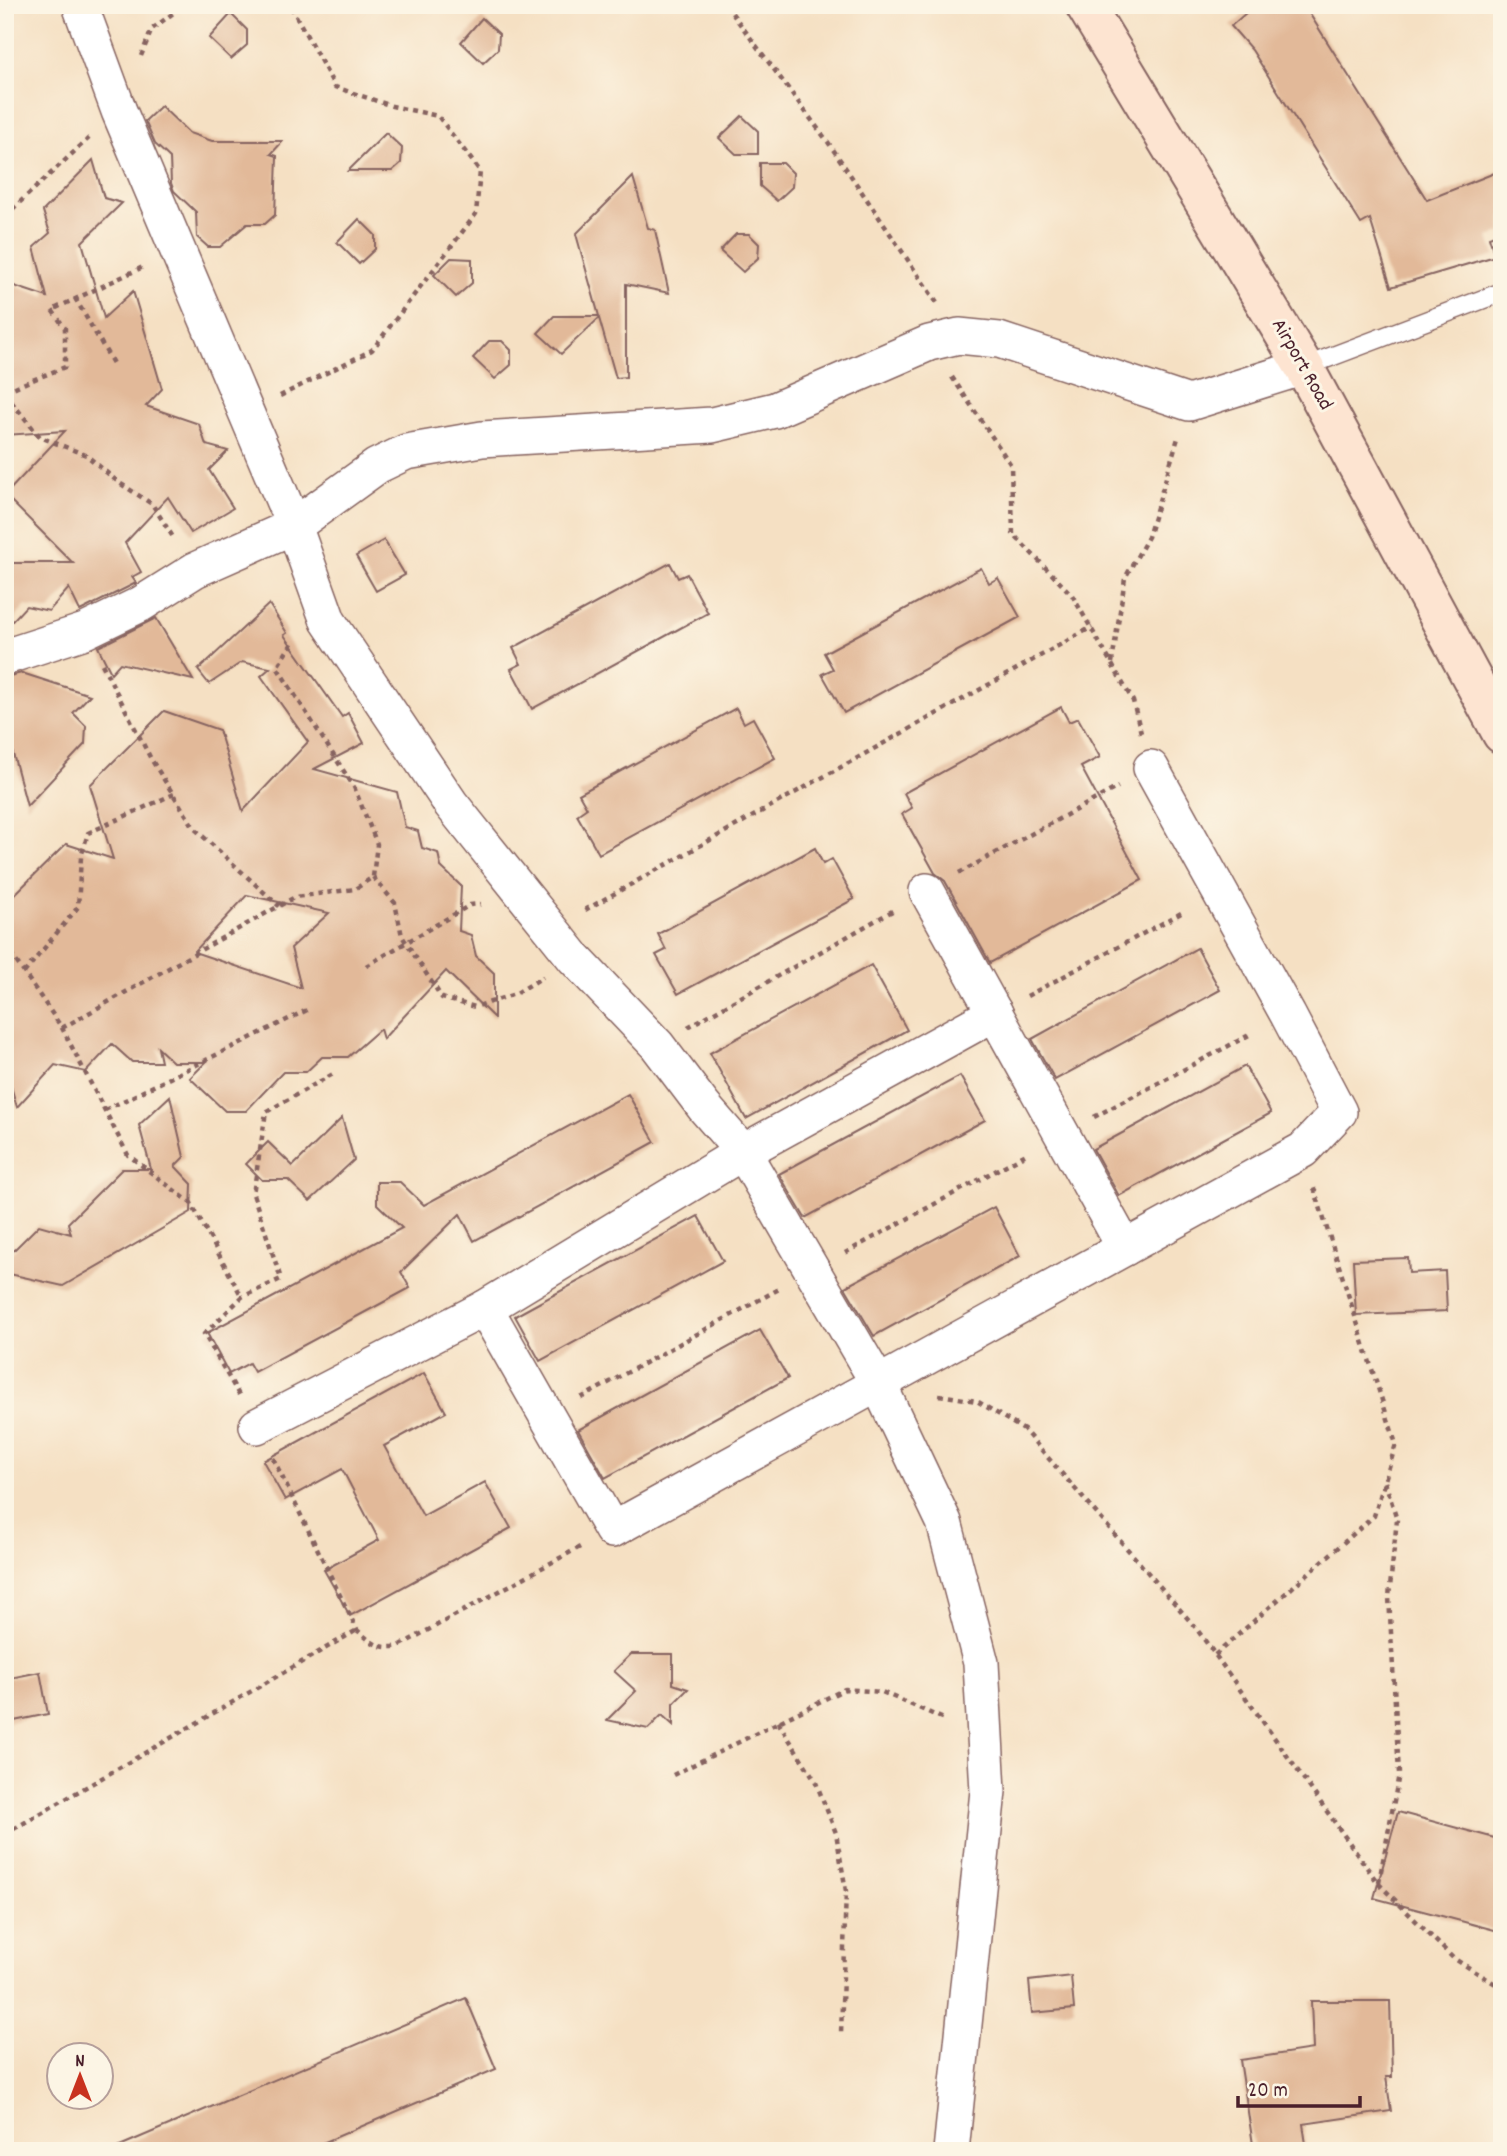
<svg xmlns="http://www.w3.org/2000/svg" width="1507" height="2156" viewBox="0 0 1507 2156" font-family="Dekko,sans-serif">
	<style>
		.building { fill: #e2b999; fill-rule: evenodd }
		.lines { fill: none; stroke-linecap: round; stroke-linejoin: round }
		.lane-casing { stroke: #866360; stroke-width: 21 }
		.street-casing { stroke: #866360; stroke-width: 38 }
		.secondary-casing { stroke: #866360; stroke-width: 42 }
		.path { stroke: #866360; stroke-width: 4.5; stroke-dasharray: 5 5; stroke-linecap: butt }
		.lane { stroke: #fff; stroke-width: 18 }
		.street { stroke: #fff; stroke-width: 35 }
		.secondary { stroke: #fde4d1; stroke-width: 38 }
		.labels { text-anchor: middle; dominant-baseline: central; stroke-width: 6; stroke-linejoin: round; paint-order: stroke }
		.street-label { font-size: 21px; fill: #4a1f2b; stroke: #fcf5e5 }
	</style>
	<rect width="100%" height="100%" fill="#fcf5e5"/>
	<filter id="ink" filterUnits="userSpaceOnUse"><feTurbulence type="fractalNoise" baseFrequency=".0143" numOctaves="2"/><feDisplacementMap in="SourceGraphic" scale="14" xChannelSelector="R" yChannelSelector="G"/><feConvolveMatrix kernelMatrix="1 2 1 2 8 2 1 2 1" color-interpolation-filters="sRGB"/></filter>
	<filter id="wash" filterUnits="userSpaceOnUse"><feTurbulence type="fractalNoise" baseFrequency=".00686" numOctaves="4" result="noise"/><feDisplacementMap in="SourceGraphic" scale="28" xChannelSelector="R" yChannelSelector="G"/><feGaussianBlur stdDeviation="1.57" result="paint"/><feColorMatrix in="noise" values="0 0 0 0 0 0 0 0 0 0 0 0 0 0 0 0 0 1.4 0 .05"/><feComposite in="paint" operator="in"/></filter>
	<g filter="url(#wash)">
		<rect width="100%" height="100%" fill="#f5e0c3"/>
		<g id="blocks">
			<g class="building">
				<path d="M 1255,5 L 1304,5 L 1427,200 L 1502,170 L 1502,232 L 1489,237 L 1495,256 L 1391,287 L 1370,219 L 1361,224 L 1252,50 L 1231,26 Z"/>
				<path d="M 231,14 L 247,30 L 247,45 L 231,59 L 209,38 Z"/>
				<path d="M 482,18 L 499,34 L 498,49 L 483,63 L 461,42 Z"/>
				<path d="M 161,106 L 189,133 L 212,141 L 283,141 L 271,154 L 277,156 L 275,215 L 265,224 L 247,224 L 220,247 L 208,247 L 197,237 L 196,212 L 174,191 L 171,183 L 170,158 L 155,144 L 145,121 Z"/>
				<path d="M 742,116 L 758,131 L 758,154 L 736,154 L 719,138 Z"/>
				<path d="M 386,133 L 402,148 L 401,163 L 392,171 L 348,171 Z"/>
				<path d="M 93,160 L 104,198 L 122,203 L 82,242 L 104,318 L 133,291 L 162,389 L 146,406 L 199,424 L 206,445 L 228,451 L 209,470 L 233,508 L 191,533 L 168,497 L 125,543 L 141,572 L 132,577 L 136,583 L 80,611 L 69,588 L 49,611 L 26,606 L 5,629 L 5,563 L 73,563 L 5,495 L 65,431 L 5,435 L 5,283 L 47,297 L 34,247 L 50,233 L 43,211 Z"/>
				<path d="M 760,163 L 783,163 L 793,173 L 792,187 L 777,201 L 760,186 Z"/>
				<path d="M 633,177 L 648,228 L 655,230 L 669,293 L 626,284 L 626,377 L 616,378 L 599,318 L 561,354 L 538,333 L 554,316 L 599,316 L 576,234 Z"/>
				<path d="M 359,219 L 375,235 L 375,249 L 359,264 L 337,242 Z"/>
				<path d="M 736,234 L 749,234 L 759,244 L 758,258 L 743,272 L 720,251 Z"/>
				<path d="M 451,258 L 472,259 L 472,283 L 456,297 L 434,275 Z"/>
				<path d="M 489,341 L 502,341 L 511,350 L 511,365 L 495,379 L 473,358 Z"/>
				<path d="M 384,540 L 405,575 L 376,591 L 356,556 Z"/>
				<path d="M 670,563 L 678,578 L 687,574 L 708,613 L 532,709 L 511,669 L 521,664 L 513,648 Z"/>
				<path d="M 981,568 L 989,583 L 998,578 L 1020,617 L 844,713 L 822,674 L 833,669 L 824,653 Z"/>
				<path d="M 269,604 L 287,633 L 284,635 L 342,717 L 348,713 L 364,743 L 314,769 L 397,792 L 405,827 L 418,831 L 422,848 L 438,853 L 441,867 L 461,886 L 459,931 L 471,935 L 476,956 L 494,973 L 494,1018 L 446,971 L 383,1039 L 380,1029 L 348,1057 L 322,1057 L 306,1072 L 283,1072 L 246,1111 L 225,1111 L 190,1078 L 206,1062 L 173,1062 L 158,1048 L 161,1062 L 132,1062 L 112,1044 L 86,1072 L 55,1065 L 17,1107 L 5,1066 L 5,904 L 66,844 L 113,859 L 90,785 L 164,711 L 219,730 L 243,811 L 308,742 L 261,676 L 270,668 L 242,662 L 209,684 L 198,670 ZM 247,895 L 329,913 L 291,948 L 301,988 L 194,952 Z"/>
				<path d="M 156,618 L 193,680 L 120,663 L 111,673 L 98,647 Z"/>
				<path d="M 22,673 L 90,695 L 73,713 L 86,726 L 85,744 L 27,806 L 5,724 L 5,677 Z"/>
				<path d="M 1061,707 L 1069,722 L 1078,718 L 1100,757 L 1081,767 L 1142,880 L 990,963 L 945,881 L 935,873 L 902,814 L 912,808 L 904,793 Z"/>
				<path d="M 736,708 L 744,723 L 753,718 L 775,758 L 599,854 L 577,815 L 587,808 L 579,794 Z"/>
				<path d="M 815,848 L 823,864 L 832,859 L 854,899 L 678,994 L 656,955 L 666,950 L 658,934 Z"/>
				<path d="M 1197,948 L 1220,990 L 1055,1080 L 1032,1039 Z"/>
				<path d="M 871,965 L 907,1030 L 746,1119 L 710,1053 Z"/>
				<path d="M 1245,1066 L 1271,1113 L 1119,1196 L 1093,1149 Z"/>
				<path d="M 960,1076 L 985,1120 L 805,1218 L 779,1174 Z"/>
				<path d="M 628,1094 L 655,1142 L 474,1241 L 460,1214 L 401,1272 L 410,1288 L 254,1372 L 249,1363 L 229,1374 L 207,1333 L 402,1228 L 377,1204 L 377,1182 L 400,1182 L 424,1205 Z"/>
				<path d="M 170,1096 L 184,1157 L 175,1166 L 192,1184 L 191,1212 L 63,1286 L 5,1273 L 5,1259 L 39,1225 L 71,1234 L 68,1223 L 122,1169 L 151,1169 L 139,1125 Z"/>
				<path d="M 342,1118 L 354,1160 L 310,1201 L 288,1180 L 262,1180 L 246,1164 L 268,1142 L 293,1166 Z"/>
				<path d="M 994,1207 L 1020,1256 L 874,1336 L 845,1287 Z"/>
				<path d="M 698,1216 L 723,1261 L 540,1361 L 515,1316 Z"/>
				<path d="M 1408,1258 L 1409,1273 L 1445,1271 L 1447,1311 L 1356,1315 L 1353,1260 Z"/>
				<path d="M 760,1330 L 788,1378 L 605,1478 L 578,1430 Z"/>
				<path d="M 424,1373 L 446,1412 L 384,1446 L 423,1516 L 485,1482 L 511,1528 L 350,1616 L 324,1570 L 379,1540 L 342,1469 L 285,1500 L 263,1461 Z"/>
				<path d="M 631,1654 L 673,1654 L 673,1684 L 688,1689 L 673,1704 L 673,1725 L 662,1715 L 648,1729 L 607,1720 L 636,1691 L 614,1671 Z"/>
				<path d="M 40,1672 L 48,1714 L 9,1722 L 5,1702 L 5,1679 Z"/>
				<path d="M 1398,1812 L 1502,1840 L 1502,1932 L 1374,1898 Z"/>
				<path d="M 1071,1976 L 1074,2009 L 1032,2013 L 1029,1981 Z"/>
				<path d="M 466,1998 L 496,2069 L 304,2151 L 108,2151 Z"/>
				<path d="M 1311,2001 L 1390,2001 L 1392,2077 L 1386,2077 L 1391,2111 L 1303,2124 L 1307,2151 L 1254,2151 L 1240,2060 L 1313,2049 Z"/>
			</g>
		</g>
	</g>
	<g filter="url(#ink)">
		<use href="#blocks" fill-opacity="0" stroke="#866360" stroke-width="2"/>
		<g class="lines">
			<g class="lane-casing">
				<path id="lane" d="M 1304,367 L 1502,292"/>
			</g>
			<g class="street-casing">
				<g id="street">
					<path d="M 80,5 L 119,111 L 294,526 L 328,621 L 451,804 L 575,959 L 657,1045 L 704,1107 L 743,1152 L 878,1383 L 944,1522 L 981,1663 L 988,1791 L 951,2151"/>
					<path d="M 5,657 L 85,631 L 141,604 L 195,570 L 294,526 L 377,466 L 406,452 L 482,439 L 712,425 L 775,410 L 929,343 L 959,336 L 999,340 L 1189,403 L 1304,367"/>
					<path d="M 927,891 L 1125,1248"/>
					<path d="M 485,1308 L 612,1530 L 1303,1150 L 1339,1112 L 1288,1015 L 1151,768"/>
					<path d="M 257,1426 L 485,1308 L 743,1152 L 995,1013"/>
				</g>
			</g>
			<g class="secondary-casing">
				<path id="secondary" d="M 1085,5 L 1304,367 L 1502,734"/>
			</g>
			<g class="path">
				<path d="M 726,5 L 828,142 L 937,303"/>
				<path d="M 141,56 L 152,29 L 184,5"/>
				<path d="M 5,216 L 89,138"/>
				<path d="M 75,298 L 114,365"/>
				<path d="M 952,377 L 1011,465 L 1013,534 L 1072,595 L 1133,701 L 1141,733"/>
				<path d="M 5,391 L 65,367 L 65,328 L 52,310 L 143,267"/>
				<path d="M 5,394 L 40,437 L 86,455 L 118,482 L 152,504 L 173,537"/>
				<path d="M 280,396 L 372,350 L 476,214 L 480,171 L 438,116 L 392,106 L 335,87 L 290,5"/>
				<path d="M 1112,663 L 1125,578 L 1148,537 L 1178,438"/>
				<path d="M 102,664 L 151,759 L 195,829 L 279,906"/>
				<path d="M 959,873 L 1118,787"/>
				<path d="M 373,877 L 395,903 L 402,936 L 442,998 L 475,1007 L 515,994 L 543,977"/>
				<path d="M 585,910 L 1092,627"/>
				<path d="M 5,945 L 62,1028 L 128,1155 L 191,1203 L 242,1297"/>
				<path d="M 366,966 L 470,905 L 481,904"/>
				<path d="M 24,973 L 78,907 L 81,857 L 88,833 L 174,794"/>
				<path d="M 1027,996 L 1185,911"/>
				<path d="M 688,1027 L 894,910"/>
				<path d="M 62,1028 L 295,897 L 355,889 L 373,877 L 377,844 L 354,787 L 277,667 L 294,640"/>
				<path d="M 105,1110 L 309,1009"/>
				<path d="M 1094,1117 L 1253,1033"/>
				<path d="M 845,1253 L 1028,1153"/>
				<path d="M 239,1395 L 204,1334 L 242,1297 L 281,1279 L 253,1194 L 266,1112 L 333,1074"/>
				<path d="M 939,1395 L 977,1401 L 1024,1430 L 1196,1628 L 1378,1883 L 1453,1958 L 1502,1988"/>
				<path d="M 581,1398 L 779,1289"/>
				<path d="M 273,1458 L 357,1630 C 372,1643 379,1650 399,1646 L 580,1547"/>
				<path d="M 1215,1655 L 1374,1516 L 1396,1444 L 1314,1188"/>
				<path d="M 778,1722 L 815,1780 L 836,1833 L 846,1891 L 841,2033"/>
				<path d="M 673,1775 L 845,1689 L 882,1692 L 946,1720"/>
				<path d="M 5,1834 L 357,1630"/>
				<path d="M 1379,1882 L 1399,1774 L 1389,1597 L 1397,1519 L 1385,1482"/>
			</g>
			<use href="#lane" class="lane"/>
			<use href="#street" class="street"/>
			<use href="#secondary" class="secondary"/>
		</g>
	</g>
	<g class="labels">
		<g class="street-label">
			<text transform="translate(1301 365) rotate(60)">Airport Road</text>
		</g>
	</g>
	<rect width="1507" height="2156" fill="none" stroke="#fcf5e5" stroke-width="28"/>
	<g transform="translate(80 2076)"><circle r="33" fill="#fcf5e5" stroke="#b59f9b" stroke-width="2"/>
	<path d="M0-5L12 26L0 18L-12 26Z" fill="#c8321e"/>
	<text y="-10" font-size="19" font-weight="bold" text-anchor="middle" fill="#4a1f2b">N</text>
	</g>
	<path d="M1238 2096v10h122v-10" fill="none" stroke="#4a1f2b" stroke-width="3.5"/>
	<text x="1248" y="2096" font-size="21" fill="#4a1f2b" stroke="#fcf5e5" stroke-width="5" paint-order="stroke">20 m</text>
</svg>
